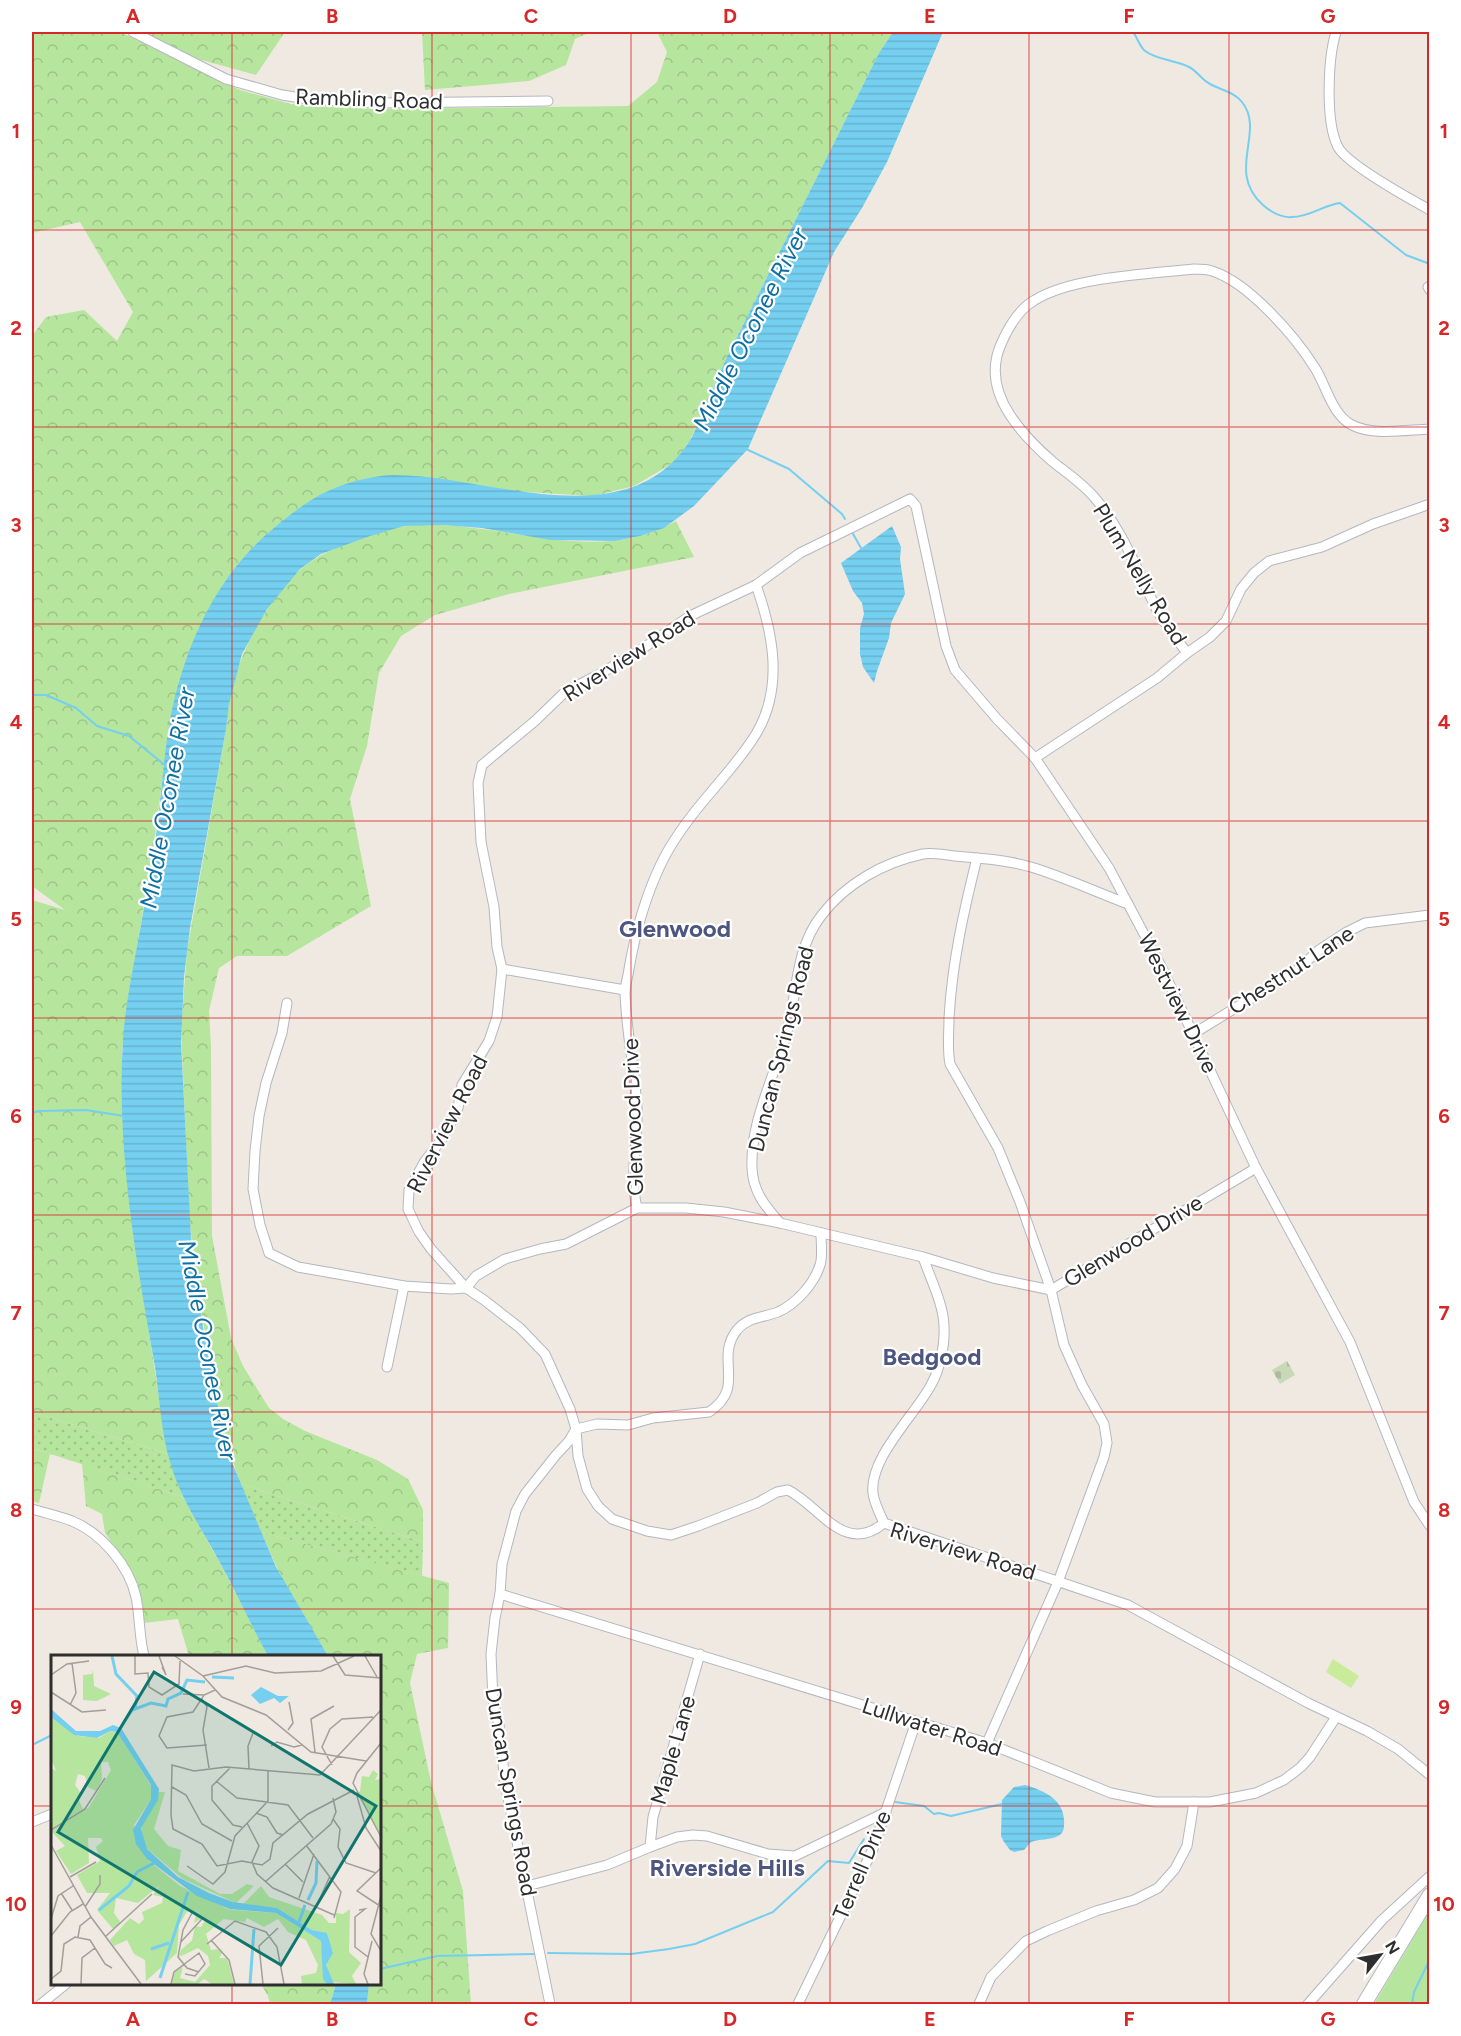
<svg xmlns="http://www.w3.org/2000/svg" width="1461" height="2036" viewBox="0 0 1461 2036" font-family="Figtree,sans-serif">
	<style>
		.grass { fill: url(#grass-dots) }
		.forest { fill: url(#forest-crowns) }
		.cemetery { fill: url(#cemetery-stones) }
		.park { fill: #b6e59e }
		.pitch { fill: #c9ec9a }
		.water { fill: url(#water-rules) }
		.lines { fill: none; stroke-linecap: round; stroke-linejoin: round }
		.stream { stroke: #75cff0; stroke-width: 2 }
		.street-casing { stroke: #b4b7c1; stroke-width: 11 }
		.secondary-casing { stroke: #b4b7c1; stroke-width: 16 }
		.street { stroke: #fff; stroke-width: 9 }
		.secondary { stroke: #fff; stroke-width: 14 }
		.grid { fill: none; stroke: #d62828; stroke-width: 1.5; stroke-opacity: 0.55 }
		.labels { text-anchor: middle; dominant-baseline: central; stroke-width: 4.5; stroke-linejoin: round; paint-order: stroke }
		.street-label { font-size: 22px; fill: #2e2e2e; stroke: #fff }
		.water-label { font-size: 24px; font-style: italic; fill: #0d6fa3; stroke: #fff }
		.neighbourhood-label { font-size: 24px; font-weight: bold; fill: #4d5680; stroke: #fff }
		.inset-river { fill: none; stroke: #75cff0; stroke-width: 3 }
		.inset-road { fill: none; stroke: #a29e99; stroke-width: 1.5 }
		.view { fill: #0f766e; fill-opacity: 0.15; stroke: #0f766e; stroke-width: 3 }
		.inset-edge { fill: none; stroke: #2e2e2e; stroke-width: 3 }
		.neatline { fill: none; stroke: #d62828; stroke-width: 2 }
		.grid-label { font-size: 20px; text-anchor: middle; font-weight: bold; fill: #d62828 }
	</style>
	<defs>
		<pattern id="grass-dots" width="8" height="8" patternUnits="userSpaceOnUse" patternTransform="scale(1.5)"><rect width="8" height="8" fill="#b6e59e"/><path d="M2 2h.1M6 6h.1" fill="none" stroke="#9dc588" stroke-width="1.8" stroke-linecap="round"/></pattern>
		<pattern id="forest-crowns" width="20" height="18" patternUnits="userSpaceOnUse" patternTransform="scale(1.5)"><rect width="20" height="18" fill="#b6e59e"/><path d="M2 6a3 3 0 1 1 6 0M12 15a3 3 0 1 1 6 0" fill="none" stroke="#9dc588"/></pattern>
		<pattern id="cemetery-stones" width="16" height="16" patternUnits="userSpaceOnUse" patternTransform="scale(1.5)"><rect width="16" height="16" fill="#c8d9b8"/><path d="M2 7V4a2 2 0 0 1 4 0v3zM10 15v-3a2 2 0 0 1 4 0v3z" fill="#acbb9e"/></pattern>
		<pattern id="water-rules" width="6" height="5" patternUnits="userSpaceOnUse" patternTransform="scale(1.5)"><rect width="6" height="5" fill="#75cff0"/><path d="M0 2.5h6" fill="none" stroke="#66b2ce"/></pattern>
	</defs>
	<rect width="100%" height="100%" fill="#efe9e1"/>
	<g class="grass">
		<path d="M 32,1412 L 168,1454 L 183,1497 L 32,1448 Z"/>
		<path d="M 240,1484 L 423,1542 L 422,1576 L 261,1532 Z"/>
	</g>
	<g class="forest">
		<path d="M 32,32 L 120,32 L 240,90 L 291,104 L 375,109 L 628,106 L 657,82 L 667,52 L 657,32 L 893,32 L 879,53 L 726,359 L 690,440 L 678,458 L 668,466 L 634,486 L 594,496 L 352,482 L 169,730 L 152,858 L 128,999 L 122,1050 L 122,1076 L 124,1128 L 131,1218 L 168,1454 L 32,1412 L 32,900 L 65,910 L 32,886 L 32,336 L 46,317 L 84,310 L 117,341 L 133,312 L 80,222 L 32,233 Z"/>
		<path d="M 145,32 L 285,32 L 256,75 L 191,57 Z"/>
		<path d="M 422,32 L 591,32 L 575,39 L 566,65 L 529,81 L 425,90 Z"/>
		<path d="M 676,521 L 694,557 L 509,594 L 435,615 L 401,636 L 379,673 L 367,746 L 350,799 L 371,906 L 287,956 L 237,956 L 219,968 L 209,1011 L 211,1047 L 212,1236 L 231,1338 L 243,1366 L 269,1408 L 283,1419 L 305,1431 L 377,1460 L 408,1479 L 423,1510 L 423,1542 L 240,1484 L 221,1422 L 195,1277 L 189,1212 L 181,1029 L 187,951 L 226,729 C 229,682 245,642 272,602 C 296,568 315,555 354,541 C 370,535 389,527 406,526 C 496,516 591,570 676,521 Z"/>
		<path d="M 32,1448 L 50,1454 L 39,1503 L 32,1501 Z"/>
		<path d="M 82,1464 L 183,1497 L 221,1565 L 268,1656 L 189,1656 L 178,1619 L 144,1623 L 141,1599 L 126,1563 L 105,1533 L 102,1514 L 86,1506 Z"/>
		<path d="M 261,1532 L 449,1583 L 448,1648 L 417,1654 L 410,1683 L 431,1782 L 463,1891 L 471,2004 L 367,2004 L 369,1984 L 380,1984 L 380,1656 L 328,1656 L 282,1579 Z"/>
		<path d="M 261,1984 L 336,1984 L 330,2004 L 270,2004 L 268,1996 Z"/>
	</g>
	<path class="cemetery" d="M 1287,1361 L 1295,1375 L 1280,1384 L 1272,1370 Z"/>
	<path class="park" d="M 1429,1912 L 1429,2004 L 1374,2004 Z"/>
	<path class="pitch" d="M 1333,1659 L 1359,1676 L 1351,1688 L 1326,1672 Z"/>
	<g class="water">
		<path d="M 893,32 L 943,32 L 887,162 L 862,208 L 834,252 L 748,449 L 694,506 L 664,528 L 640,536 L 615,541 L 550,540 L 482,528 L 443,525 L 404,526 L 370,536 L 321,554 L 300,569 L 267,609 L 242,654 L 229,704 L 226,729 L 190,928 L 184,977 L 181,1042 L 191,1238 L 203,1328 L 221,1422 L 231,1460 L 276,1567 L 328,1656 L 268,1656 C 251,1625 236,1592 219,1561 C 202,1529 181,1500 171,1465 C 161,1434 160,1400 155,1367 C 136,1260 116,1149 123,1039 C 125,1011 130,984 135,957 C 142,919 149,881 155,843 C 161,802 163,761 170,720 C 184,647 216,575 274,528 C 291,514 308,500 328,491 C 348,482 371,476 392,475 C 488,474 630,542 692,437 L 726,359 L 879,53 Z"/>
		<path d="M 892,526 L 901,547 L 900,559 L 905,594 L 891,623 L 889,638 L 877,671 L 874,683 L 863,667 L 860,654 L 860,628 L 864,614 L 862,603 L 853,591 L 841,563 Z"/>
		<path d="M 1025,1785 C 1045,1791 1066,1800 1064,1825 C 1064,1829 1063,1834 1058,1836 C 1051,1840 1039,1839 1031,1842 L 1024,1850 L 1014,1852 L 1010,1850 L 1004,1842 L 1001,1836 L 1002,1800 L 1014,1787 Z"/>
		<path d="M 336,1984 L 369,1984 L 367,2004 L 330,2004 Z"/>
	</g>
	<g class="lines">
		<g class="stream">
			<path d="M 1133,32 C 1137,37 1140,47 1145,51 C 1157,60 1175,60 1189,67 C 1197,71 1202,80 1210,84 C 1221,90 1234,92 1242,102 C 1266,132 1225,171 1263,205 C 1271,212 1282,218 1292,217 C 1310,217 1323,205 1340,203 L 1406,255 L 1430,264"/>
			<path d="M 746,449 L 789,469 L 842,514 L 845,519"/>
			<path d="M 852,532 L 861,548"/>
			<path d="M 32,695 L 46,695 L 76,708 L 97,726 L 129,736 L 166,766"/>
			<path d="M 32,1113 L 38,1111 L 86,1110 L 124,1116"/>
			<path d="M 32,1745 L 52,1735"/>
			<path d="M 895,1802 L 924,1806 L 934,1814 L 939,1813 L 951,1816 L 1002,1804"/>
			<path d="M 548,1953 L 631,1954 L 669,1949 L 695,1944 L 773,1912 L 828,1861 L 849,1863 L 864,1839"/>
			<path d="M 380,1969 L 437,1956 L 534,1954"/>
			<path d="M 1412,2004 L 1414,1992 L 1430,1959"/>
		</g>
		<g class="street-casing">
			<g id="street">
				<path d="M 133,32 L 226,79 L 282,95 L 308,99 L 375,103 L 548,101"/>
				<path d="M 1336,32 C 1328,58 1325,122 1338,147 C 1347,164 1410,199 1430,210"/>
				<path d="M 1428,287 L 1430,290"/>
				<path d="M 1187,653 C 1177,639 1166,626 1158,612 C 1138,573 1123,530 1094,497 C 1082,483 1067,473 1053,462 C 1038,449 1021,432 1010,415 C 995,392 990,367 1002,342 C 1009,326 1019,309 1035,300 C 1072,277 1149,274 1194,269 C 1200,269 1207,269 1212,271 C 1248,282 1295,336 1315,368 C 1326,385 1332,415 1352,425 C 1373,436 1406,430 1430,429"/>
				<path d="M 1035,758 L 1157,678 L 1187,653 L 1210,637 L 1226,621 L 1241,589 L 1254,573 L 1269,561 L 1322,547 L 1373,524 L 1430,504"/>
				<path d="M 977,858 C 964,910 952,963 949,1018 C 949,1033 947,1049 950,1064 L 998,1148 L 1020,1202 L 1051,1290 L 1064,1345 L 1082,1385 L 1104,1424 L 1107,1443 L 1104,1457 L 1058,1582 L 987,1743"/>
				<path d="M 502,969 L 625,990"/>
				<path d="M 287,1003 L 282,1033 L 266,1083 L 259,1116 L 255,1151 L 253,1189 L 260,1225 L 269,1253 L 298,1267 L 338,1274 L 404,1286 L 451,1289 L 466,1288 L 476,1276 L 505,1259 L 540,1249 L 566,1244 L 637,1208 L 686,1208 L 724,1212 L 780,1223 L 923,1257 L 993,1278 L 1051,1290 L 1256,1168"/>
				<path d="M 1193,1034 L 1297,970 L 1319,950 L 1345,933 L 1365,923 L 1430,915"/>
				<path d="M 637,1208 C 629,1175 638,1143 637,1109 C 635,1070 626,1031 625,992 C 625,985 628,977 629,969 C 635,934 645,898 660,866 C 673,838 692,814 712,791 C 727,773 744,754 756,734 C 784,687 773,633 756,585"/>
				<path d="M 780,1223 C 765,1206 753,1192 752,1168 C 750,1120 776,1074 788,1028 C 797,991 796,948 821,916 C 845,884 884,862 923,854 C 933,852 945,855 955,856 C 980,858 1007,860 1031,867 C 1064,877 1096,892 1128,904"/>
				<path d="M 387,1367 L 404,1286"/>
				<path d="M 32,1509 C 45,1513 59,1516 72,1521 C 101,1533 129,1565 136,1597 C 140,1616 139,1637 144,1656"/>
				<path d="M 884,1523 C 844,1556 820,1506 788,1490 L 777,1492 L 757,1503 L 698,1526 L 671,1535 L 647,1531 L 612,1519 L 598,1506 L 587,1489 L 578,1456 L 576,1429 L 570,1409 L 545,1354 L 520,1328 L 484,1300 L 466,1288 L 431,1249 L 419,1232 L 408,1209 L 409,1190 L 425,1161 L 442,1139 L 458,1108 L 462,1085 L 489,1041 L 497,1017 L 502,969 L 497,947 L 494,907 L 481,842 L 478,783 L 482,765 L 535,721 L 565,692 L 598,675 L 636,653 L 690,616 L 756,585 L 800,553 L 910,499 L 916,506 L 946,646 L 955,670 L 997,719 L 1035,758 L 1109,868 L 1161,966 L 1256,1168 L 1350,1342 L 1414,1502 L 1430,1526"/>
				<path d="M 884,1523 L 1128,1605 L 1308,1703 L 1367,1731 L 1398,1749 L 1430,1775"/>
				<path d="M 884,1523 C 880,1514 874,1503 873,1493 C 869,1458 915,1415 931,1385 C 940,1369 945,1345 944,1327 C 944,1305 930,1278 923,1257"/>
				<path d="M 500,1594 L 987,1743 L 1111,1793 L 1155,1802 L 1210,1802 L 1256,1793 L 1284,1780 L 1301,1767 L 1310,1757 L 1336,1717"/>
				<path d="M 32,1822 L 52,1814"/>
				<path d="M 650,1847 L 653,1817 L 700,1654"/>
				<path d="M 527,1886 L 607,1865 L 650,1847 L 677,1837 L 693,1835 L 707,1836 L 768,1854 L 795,1856 L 886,1812"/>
				<path d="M 41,2004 L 66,1984"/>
				<path d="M 550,2004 L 505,1783 L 499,1725 L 493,1700 L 491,1654 L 495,1618 L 500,1594 L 502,1564 L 516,1511 L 525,1494 L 556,1455 L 569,1441 L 576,1429 L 597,1424 L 628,1425 L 653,1418 L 709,1412 C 747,1387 714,1359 737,1330 C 749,1316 763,1318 778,1312 C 796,1304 814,1284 820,1265 C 823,1257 821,1243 821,1233"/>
				<path d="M 798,2004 L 873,1849 L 916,1722"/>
				<path d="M 979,2004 L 991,1977 L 1026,1941 L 1047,1931 L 1096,1911 L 1134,1900 L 1158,1888 L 1175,1869 L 1187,1846 L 1194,1802"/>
				<path d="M 1308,2004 L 1382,1920 L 1430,1876"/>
			</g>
		</g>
		<g class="secondary-casing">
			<path id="secondary" d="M 1364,2004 L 1430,1895"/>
		</g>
		<use href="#street" class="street"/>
		<use href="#secondary" class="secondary"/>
	</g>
	<path class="grid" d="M 232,32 L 232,1656M 432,32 L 432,2004M 631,32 L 631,2004M 830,32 L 830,2004M 1029,32 L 1029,2004M 1229,32 L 1229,2004M 32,230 L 1430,230M 32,427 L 1430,427M 32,624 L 1430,624M 32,821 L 1430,821M 32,1018 L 1430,1018M 32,1215 L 1430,1215M 32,1412 L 1430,1412M 32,1609 L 1430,1609M 32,1806 L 52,1806M 380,1806 L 1430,1806M 232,1984 L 232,2004"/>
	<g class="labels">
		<g class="street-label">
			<text transform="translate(369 99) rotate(2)">Rambling Road</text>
			<text transform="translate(1140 574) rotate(59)">Plum Nelly Road</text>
			<text transform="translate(629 656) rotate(-32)">Riverview Road</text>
			<text transform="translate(1291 970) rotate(-33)">Chestnut Lane</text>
			<text transform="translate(1178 1003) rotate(64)">Westview Drive</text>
			<text transform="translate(781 1049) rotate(-76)">Duncan Springs Road</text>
			<text transform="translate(633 1117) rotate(-92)">Glenwood Drive</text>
			<text transform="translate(447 1124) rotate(-63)">Riverview Road</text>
			<text transform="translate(1133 1241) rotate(-31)">Glenwood Drive</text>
			<text transform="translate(963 1551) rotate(17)">Riverview Road</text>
			<text transform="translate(932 1727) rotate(18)">Lullwater Road</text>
			<text transform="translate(673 1750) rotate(-74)">Maple Lane</text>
			<text transform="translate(511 1792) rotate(80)">Duncan Springs Road</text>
			<text transform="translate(862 1865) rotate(-67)">Terrell Drive</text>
		</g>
		<g class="water-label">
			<text transform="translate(750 329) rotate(-63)">Middle Oconee River</text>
			<text transform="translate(167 798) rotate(-80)">Middle Oconee River</text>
			<text transform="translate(208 1350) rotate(79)">Middle Oconee River</text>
		</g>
		<g class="neighbourhood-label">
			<text x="675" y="928">Glenwood</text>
			<text x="932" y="1356">Bedgood</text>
			<text x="727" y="1867">Riverside Hills</text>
		</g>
	</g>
	<g transform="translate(51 1655)">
		<rect width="330" height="330" fill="#efe9e1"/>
		<path d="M 177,254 L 183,255 L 128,302 L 130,295 Z" fill="#b6e59e"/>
		<path d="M 42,15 L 43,31 L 60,39 L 46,46 L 32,45 L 32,20 L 41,19 ZM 0,62 L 27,81 L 48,83 L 59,76 L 67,78 L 102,134 L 100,144 L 83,170 L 98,206 L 129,231 L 177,254 L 141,286 L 144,271 L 150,272 L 154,266 L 151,263 L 143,268 L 145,259 L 138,253 L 128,270 L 126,298 L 95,326 L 94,305 L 83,299 L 76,285 L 63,291 L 59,285 L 79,263 L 88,269 L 93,264 L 91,257 L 111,248 L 112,242 L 102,240 L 109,230 L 87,248 L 65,243 L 63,258 L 70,268 L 62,274 L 46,255 L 59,238 L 36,238 L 26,220 L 49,206 L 45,192 L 52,186 L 50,183 L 37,183 L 38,208 L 20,219 L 5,196 L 14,191 L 0,176 L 38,152 L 60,115 L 57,107 L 50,107 L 51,124 L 45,136 L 37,132 L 34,121 L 27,119 L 24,130 L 31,140 L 28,145 L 32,154 L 0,174 L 0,113 L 5,116 L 0,103 ZM 322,115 L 327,119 L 324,125 L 330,124 L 330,180 L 309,136 L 311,121 L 318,122 ZM 108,137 L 114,137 L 103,174 L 117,191 L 130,195 L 127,216 L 169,239 L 181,239 L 196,229 L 203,231 L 185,248 L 132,224 L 94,192 L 90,170 ZM 210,231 L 218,242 L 271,260 L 278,268 L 285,268 L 285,258 L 292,259 L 299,254 L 298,297 L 310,308 L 301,321 L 305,329 L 280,327 L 275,310 L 282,297 L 275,284 L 277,279 L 261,275 L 226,253 L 192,249 ZM 183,255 L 225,258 L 270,286 L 276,329 L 251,329 L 250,321 L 265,318 L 267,310 L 255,285 L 237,277 L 227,264 L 213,272 L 196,263 L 194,267 L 172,264 ZM 155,279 L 160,295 L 169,294 L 172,297 L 168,303 L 176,303 L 183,329 L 161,329 L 153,324 L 147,329 L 121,329 L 124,317 L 132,311 L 129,323 L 144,327 L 159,310 L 157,301 L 147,293 L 128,302 Z" fill="#b6e59e"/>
		<path d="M 321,128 L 330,132 L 330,181 L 305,137 L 320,136 Z" fill="#b6e59e"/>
		<path d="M 210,32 L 227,41 L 238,41 L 229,48 L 223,43 L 209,49 L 200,40 ZM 0,54 L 25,76 L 49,76 L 62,70 L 70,73 L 108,134 L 107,145 L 90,173 L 96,194 L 127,222 L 158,238 L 182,247 L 226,253 L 261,275 L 276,278 L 282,298 L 275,310 L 283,329 L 276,329 L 272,324 L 270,286 L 225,258 L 179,254 L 146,241 L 96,204 L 85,189 L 82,175 L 100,144 L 100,130 L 66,77 L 59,76 L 46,83 L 23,80 L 0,62 Z" fill="#75cff0"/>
		<path class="inset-river" d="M 61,1 L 65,19 L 86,41 L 84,54M 161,22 L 183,23M 70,72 L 81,55 L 100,48 L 115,51 L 117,44 L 130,38 L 136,25 L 154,27M 257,245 L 265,228 L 266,206M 48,255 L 78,231 L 86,217 L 103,208M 248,267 L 254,250M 100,294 L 118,288M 109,323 L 137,237M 199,329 L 203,274"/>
		<path class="inset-road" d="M 84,1 L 84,19 L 97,18 L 98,32 L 111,40 L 128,29 L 129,6M 108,1 L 115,20 L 111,12M 124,1 L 152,21 L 171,42 L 215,60 L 260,97 L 315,106M 282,1 L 294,20 L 330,23M 314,1 L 326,22M 0,20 L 16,9 L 38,6M 152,21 L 195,11 L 224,18 L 270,16 L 303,1M 0,37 L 31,57 L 55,55M 132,39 L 153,40M 151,44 L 156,52 L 152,75 L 158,113M 19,50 L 25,38 L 21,8M 237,75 L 242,68 L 238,47M 330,88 L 306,118 L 302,128 L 330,182M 156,90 L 116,93 L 108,81 L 116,62 L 142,57 L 153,40 L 164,35M 220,91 L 226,87 L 243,92 L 251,90M 264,97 L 260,64 L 283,51M 281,110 L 271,92 L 279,74 L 291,64 L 322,62M 179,113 L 161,131 L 161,145 L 182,170 L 191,172M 198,114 L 197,91 L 202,78M 165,126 L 186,143 L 237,150 L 262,183M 121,132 L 135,140 L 151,169 L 181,186M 303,135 L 257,159 L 222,188 L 219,204 L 211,210 L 191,206 L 166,211 L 151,189 L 122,174 L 120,160 L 121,110 L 143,116 L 175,112 L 269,120 L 330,55M 306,141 L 315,173 L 330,196M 205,158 L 216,162 L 226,178 L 232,180M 282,164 L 289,174 L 287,192 L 295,208 L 325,218M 196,168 L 208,191 L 201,207 L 206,219 L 222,233 L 283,260M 0,175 L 34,154 L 54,123M 0,190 L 40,262 L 90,329M 255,190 L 290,237 L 283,263M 234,209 L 252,227M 136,211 L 162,229 L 174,217 L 184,181 L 217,146 L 217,116M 19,222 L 45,207M 214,227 L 280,169 L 285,157 L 282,143M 10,238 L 21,255M 330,241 L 320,279 L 330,296M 248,243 L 263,199M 266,250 L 279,221M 329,251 L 306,236 L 330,213M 34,252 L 49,229 L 49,220M 308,255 L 314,254 L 304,262 L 304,292 L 317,302M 141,258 L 132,275 L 127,302 L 136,313 L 148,317M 0,264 L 7,241 L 22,231M 0,281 L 19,257 L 32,249M 55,281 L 101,239M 27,282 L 29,271 L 40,262M 160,285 L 178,305 L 184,329M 129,288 L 151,264M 156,289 L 184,266 L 215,277 L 226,292 L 233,329M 0,324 L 10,316 L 13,289 L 24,282 L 39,285 L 54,309 L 61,313M 30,329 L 31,303 L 44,293M 120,329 L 123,317 L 148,298 L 154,309 L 144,321 L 134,319M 212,329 L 208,291 L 227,273M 317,329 L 313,319 L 321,286"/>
		<path class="view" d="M 103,17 L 325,151 L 230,310 L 7,177 Z"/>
		<rect width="330" height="330" class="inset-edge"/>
	</g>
	<rect width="1461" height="2036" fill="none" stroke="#ffffff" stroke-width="66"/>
	<g transform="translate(1380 1955) rotate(59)" stroke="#ffffff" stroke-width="4.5" paint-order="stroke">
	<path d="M0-4.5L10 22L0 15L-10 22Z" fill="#2e2e2e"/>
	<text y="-9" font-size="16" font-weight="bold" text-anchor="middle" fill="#2e2e2e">N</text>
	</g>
	<rect x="33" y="33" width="1395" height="1970" class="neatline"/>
	<g class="grid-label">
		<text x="133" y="23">A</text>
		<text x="332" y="23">B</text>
		<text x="531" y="23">C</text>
		<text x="730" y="23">D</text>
		<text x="930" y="23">E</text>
		<text x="1129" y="23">F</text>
		<text x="1328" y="23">G</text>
		<text x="16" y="138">1</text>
		<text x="1444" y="138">1</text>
		<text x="16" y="335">2</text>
		<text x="1444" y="335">2</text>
		<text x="16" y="532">3</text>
		<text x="1444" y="532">3</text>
		<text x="16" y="729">4</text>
		<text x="1444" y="729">4</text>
		<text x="16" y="926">5</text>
		<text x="1444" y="926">5</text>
		<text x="16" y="1123">6</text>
		<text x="1444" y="1123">6</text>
		<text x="16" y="1320">7</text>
		<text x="1444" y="1320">7</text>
		<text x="16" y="1517">8</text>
		<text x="1444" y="1517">8</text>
		<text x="16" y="1714">9</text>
		<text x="1444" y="1714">9</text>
		<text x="16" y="1911">10</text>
		<text x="1444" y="1911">10</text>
		<text x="133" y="2026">A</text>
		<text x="332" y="2026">B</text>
		<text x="531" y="2026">C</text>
		<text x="730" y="2026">D</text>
		<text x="930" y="2026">E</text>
		<text x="1129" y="2026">F</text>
		<text x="1328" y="2026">G</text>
	</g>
</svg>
